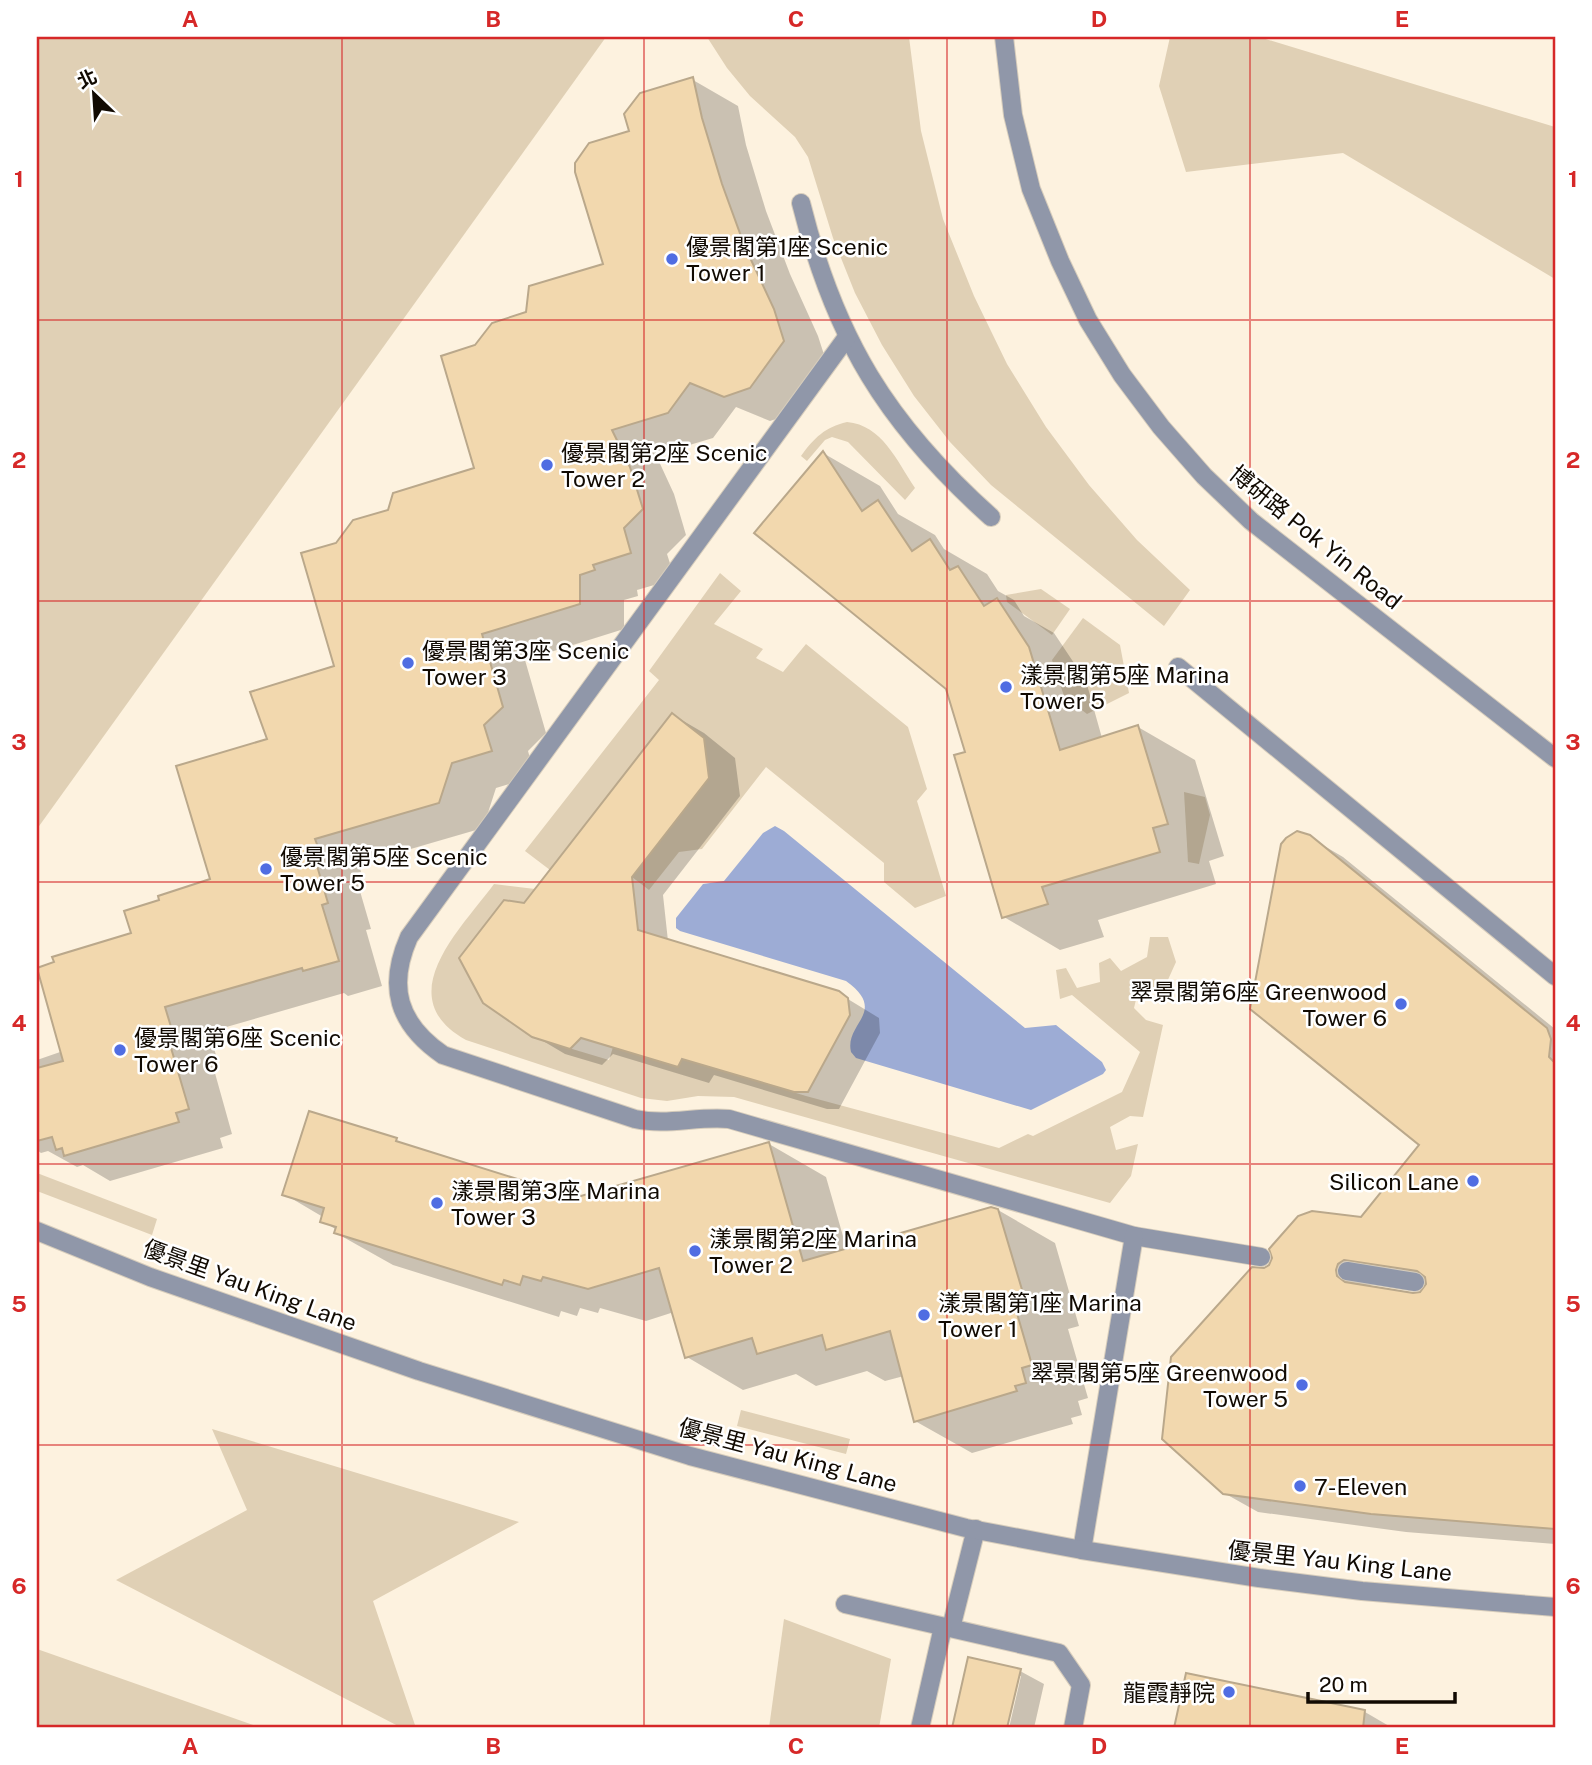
<svg xmlns="http://www.w3.org/2000/svg" width="1592" height="1765" viewBox="0 0 1592 1765" font-family="'Public Sans','Noto Sans TC',sans-serif">
	<style>
		.green { fill: #e0d0b5 }
		.water { fill: #9dacd5 }
		.shadow { fill: #0003; fill-rule: evenodd }
		.building { fill: #f2d8ae; stroke: #baa88b; stroke-width: 2; fill-rule: evenodd }
		.lines { fill: none; stroke-linecap: round; stroke-linejoin: round }
		.service-casing { stroke: #d7cdbc; stroke-width: 20 }
		.tertiary-casing { stroke: #d7cdbc; stroke-width: 20 }
		.service { stroke: #9097a9; stroke-width: 18 }
		.tertiary { stroke: #9097a9; stroke-width: 18 }
		.grid { fill: none; stroke: #d62828; stroke-width: 2; stroke-opacity: 0.55 }
		.poi-dot { fill: #506de2; stroke: #fff; stroke-width: 2.5 }
		.labels { text-anchor: middle; dominant-baseline: central; stroke-width: 5; stroke-linejoin: round; paint-order: stroke }
		.poi-label { font-size: 23px; fill: #110a02; stroke: #fff; text-anchor: start }
		.street-label { font-size: 23px; fill: #110a02; stroke: #fff }
		.neatline { fill: none; stroke: #d62828; stroke-width: 2.5 }
		.grid-label { font-size: 23px; text-anchor: middle; font-weight: bold; fill: #d62828 }
	</style>
	<rect width="100%" height="100%" fill="#fdf2df"/>
	<g class="green">
		<path d="M 37,37 L 606,37 L 37,829 Z"/>
		<path d="M 707,37 L 909,37 L 921,131 L 943,219 L 974,296 L 1007,364 L 1046,427 L 1089,485 L 1137,540 L 1190,590 L 1164,626 L 991,485 L 950,442 L 914,396 L 882,345 L 855,293 L 833,238 L 808,157 L 795,137 L 750,96 L 727,68 Z"/>
		<path d="M 1170,37 L 1259,37 L 1555,127 L 1555,279 L 1343,153 L 1186,172 L 1159,86 Z"/>
		<path d="M 847,422 C 882,425 897,461 915,488 L 905,500 L 848,442 L 832,437 L 825,440 L 807,461 L 801,456 C 814,438 825,427 847,422 Z"/>
		<path d="M 720,573 L 741,591 L 714,624 L 763,649 L 756,658 L 783,672 L 806,644 L 908,727 L 927,789 L 917,801 L 946,896 L 915,908 L 884,882 L 884,863 L 766,767 L 702,849 L 679,852 L 649,890 L 632,877 L 709,778 L 704,738 L 672,713 L 550,870 L 525,851 L 659,680 L 649,671 Z"/>
		<path d="M 1041,589 L 1070,609 L 1052,635 L 1007,602 L 1006,595 Z"/>
		<path d="M 1083,618 L 1120,645 L 1129,693 L 1087,714 L 1064,696 L 1052,660 Z"/>
		<path d="M 1184,792 L 1205,797 L 1210,815 L 1199,864 L 1188,862 Z"/>
		<path d="M 494,884 L 535,889 L 525,903 L 504,900 L 459,958 L 483,1003 L 532,1037 L 609,1060 L 613,1047 L 678,1067 L 682,1059 L 806,1096 L 999,1148 L 1028,1134 L 1033,1136 L 1122,1092 L 1140,1052 L 1072,995 L 1060,999 L 1056,970 L 1066,968 L 1077,988 L 1100,982 L 1099,963 L 1110,958 L 1121,971 L 1147,957 L 1150,937 L 1168,937 L 1176,962 L 1162,993 L 1141,979 L 1134,1008 L 1146,1020 L 1163,1025 L 1143,1117 L 1130,1116 L 1110,1127 L 1116,1150 L 1138,1144 L 1131,1176 L 1110,1203 L 734,1097 L 698,1096 L 667,1101 L 641,1098 L 466,1040 C 389,997 460,930 494,884 Z"/>
		<path d="M 37,1173 L 157,1219 L 152,1235 L 37,1191 Z"/>
		<path d="M 741,1410 L 850,1439 L 846,1454 L 737,1426 Z"/>
		<path d="M 212,1429 L 519,1522 L 373,1601 L 416,1728 L 402,1728 L 116,1580 L 247,1510 Z"/>
		<path d="M 784,1619 L 891,1659 L 879,1728 L 769,1728 Z"/>
		<path d="M 37,1649 L 262,1728 L 37,1728 Z"/>
	</g>
	<path class="water" d="M 775,826 L 784,831 L 1025,1028 L 1056,1025 L 1102,1062 L 1106,1070 L 1103,1074 L 1031,1110 L 866,1061 L 856,1058 L 851,1052 C 844,1023 889,1012 846,981 L 680,931 L 676,928 L 676,918 L 703,884 L 724,881 L 763,833 Z"/>
	<g class="shadow">
		<path d="M 693,80 L 738,106 L 746,145 L 766,211 L 790,274 L 818,336 L 828,367 L 794,413 L 770,421 L 736,407 L 713,438 L 656,455 L 674,494 L 686,535 L 667,554 L 675,579 L 637,590 L 638,596 L 624,600 L 624,629 L 525,660 L 546,733 L 528,751 L 535,776 L 496,788 L 483,828 L 359,864 L 361,872 L 355,874 L 371,929 L 366,930 L 382,986 L 348,996 L 344,993 L 209,1032 L 219,1065 L 213,1066 L 232,1134 L 220,1138 L 223,1148 L 110,1181 L 83,1165 L 77,1167 L 48,1151 L 41,1153 L 37,1150 L 37,1060 L 63,1051 L 133,934 L 212,881 L 269,740 L 337,667 L 337,544 L 389,511 L 476,470 L 476,347 L 605,266 L 631,132 Z"/>
		<path d="M 823,453 L 880,486 L 898,514 L 935,535 L 944,549 L 987,574 L 998,591 L 1014,600 L 1024,616 L 1054,633 L 1086,681 L 1102,738 L 1138,727 L 1195,760 L 1224,856 L 1209,861 L 1216,884 L 1098,920 L 1104,937 L 1060,950 L 1004,917 L 967,753 L 948,688 Z"/>
		<path d="M 673,715 L 704,733 L 735,758 L 740,796 L 663,895 L 668,941 L 838,993 L 879,1018 L 880,1033 L 839,1109 L 827,1109 L 714,1075 L 709,1083 L 613,1054 L 602,1065 L 565,1054 L 533,1035 L 525,904 Z"/>
		<path d="M 1309,837 L 1343,857 L 1555,1029 L 1555,1544 L 1406,1532 L 1258,1512 L 1224,1493 L 1265,1270 L 1362,1219 L 1422,1145 ZM 1383,1278 L 1427,1285 L 1426,1290 L 1413,1295 L 1369,1288 L 1372,1282 Z"/>
		<path d="M 310,1113 L 396,1140 L 410,1147 L 531,1186 L 581,1198 L 769,1144 L 826,1177 L 847,1250 L 998,1210 L 1055,1243 L 1079,1326 L 1068,1329 L 1088,1398 L 1078,1401 L 1082,1415 L 1071,1418 L 1073,1424 L 972,1453 L 915,1421 L 904,1376 L 885,1381 L 867,1371 L 816,1386 L 796,1374 L 743,1390 L 687,1357 L 674,1312 L 646,1321 L 600,1308 L 598,1313 L 580,1308 L 577,1316 L 561,1311 L 559,1317 L 393,1265 L 336,1233 L 337,1230 L 322,1221 L 323,1217 L 284,1194 Z"/>
		<path d="M 969,1659 L 1020,1671 L 1044,1684 L 1034,1728 L 1009,1728 L 1021,1676 L 1017,1676 L 1005,1728 L 954,1728 Z"/>
		<path d="M 1187,1675 L 1365,1712 L 1389,1726 L 1388,1728 L 1176,1728 Z"/>
	</g>
	<g class="building">
		<path d="M 693,77 L 702,118 L 722,184 L 745,247 L 774,309 L 784,341 L 750,388 L 724,397 L 690,383 L 668,413 L 612,430 L 630,467 L 643,509 L 624,528 L 631,553 L 593,565 L 595,570 L 580,575 L 580,604 L 482,634 L 503,707 L 484,725 L 492,751 L 452,763 L 439,803 L 315,839 L 318,847 L 312,849 L 328,903 L 322,905 L 339,961 L 303,971 L 302,968 L 165,1007 L 175,1040 L 169,1041 L 189,1109 L 176,1113 L 179,1122 L 64,1156 L 62,1148 L 56,1150 L 52,1137 L 37,1141 L 37,1068 L 63,1061 L 37,968 L 54,962 L 52,957 L 131,933 L 124,911 L 159,900 L 158,896 L 210,879 L 176,766 L 267,739 L 250,692 L 334,666 L 301,553 L 336,543 L 353,520 L 388,510 L 393,493 L 474,468 L 441,356 L 475,345 L 492,323 L 526,312 L 529,286 L 603,264 L 575,172 L 575,163 L 589,143 L 629,131 L 624,114 L 640,93 Z"/>
		<path d="M 823,451 L 862,511 L 878,500 L 912,551 L 930,539 L 950,570 L 958,566 L 984,606 L 997,598 L 1029,647 L 1060,750 L 1138,725 L 1168,824 L 1153,828 L 1160,852 L 1042,887 L 1048,904 L 1002,918 L 954,755 L 965,752 L 946,689 L 754,533 Z"/>
		<path d="M 672,713 L 704,738 L 709,778 L 632,877 L 638,930 L 839,991 L 848,998 L 850,1015 L 808,1092 L 794,1092 L 682,1059 L 678,1067 L 581,1038 L 570,1049 L 532,1037 L 483,1003 L 459,958 L 504,900 L 524,903 Z"/>
		<path d="M 1297,831 L 1310,835 L 1547,1028 L 1551,1039 L 1549,1057 L 1555,1063 L 1555,1529 L 1371,1514 L 1223,1494 L 1162,1439 L 1171,1357 L 1252,1267 L 1264,1268 L 1269,1265 L 1272,1258 L 1269,1249 L 1298,1216 L 1312,1211 L 1361,1217 L 1419,1145 L 1250,1009 L 1281,844 L 1286,838 ZM 1344,1260 L 1417,1271 L 1425,1277 L 1426,1284 L 1420,1292 L 1413,1293 L 1345,1282 L 1337,1276 L 1336,1270 L 1338,1264 Z"/>
		<path d="M 309,1111 L 397,1138 L 396,1141 L 530,1183 L 531,1181 L 581,1196 L 769,1142 L 803,1261 L 991,1207 L 998,1209 L 1023,1293 L 1012,1296 L 1032,1365 L 1022,1368 L 1026,1383 L 1015,1386 L 1017,1391 L 914,1422 L 890,1331 L 826,1350 L 822,1335 L 757,1354 L 752,1338 L 685,1358 L 659,1268 L 588,1289 L 543,1277 L 541,1281 L 523,1276 L 520,1285 L 504,1280 L 502,1285 L 334,1233 L 336,1227 L 320,1222 L 324,1208 L 282,1195 Z"/>
		<path d="M 968,1657 L 1021,1669 L 1007,1728 L 952,1728 Z"/>
		<path d="M 1186,1673 L 1365,1710 L 1363,1728 L 1174,1728 Z"/>
	</g>
	<g class="lines">
		<g class="service-casing">
			<g id="service">
				<path d="M 801,203 C 835,339 887,424 991,517"/>
				<path d="M 847,337 L 409,937 C 387,987 398,1024 443,1055 L 635,1119 C 667,1126 697,1116 729,1119 L 1134,1236 L 1261,1257"/>
				<path d="M 1178,667 L 1555,976"/>
				<path d="M 1347,1271 L 1415,1282"/>
				<path d="M 1082,1550 L 1134,1236"/>
				<path d="M 845,1604 L 1059,1653 L 1081,1685 L 1073,1728"/>
				<path d="M 951,1628 L 976,1529"/>
				<path d="M 920,1728 L 943,1627"/>
			</g>
		</g>
		<g class="tertiary-casing">
			<g id="tertiary">
				<path d="M 1004,37 L 1013,115 L 1031,189 L 1060,261 L 1088,320 L 1122,375 L 1161,427 L 1204,476 L 1251,521 L 1555,758"/>
				<path d="M 37,1231 L 150,1277 L 419,1371 L 690,1456 L 966,1528 L 1082,1550 L 1259,1578 L 1362,1591 L 1555,1607"/>
			</g>
		</g>
		<use href="#service" class="service"/>
		<use href="#tertiary" class="tertiary"/>
	</g>
	<path class="grid" d="M 342,37 L 342,1728M 644,37 L 644,1728M 947,37 L 947,1728M 1250,37 L 1250,1728M 37,320 L 1555,320M 37,601 L 1555,601M 37,882 L 1555,882M 37,1164 L 1555,1164M 37,1445 L 1555,1445"/>
	<g class="poi-dot">
		<circle cx="672" cy="259" r="7"/>
		<circle cx="547" cy="465" r="7"/>
		<circle cx="408" cy="663" r="7"/>
		<circle cx="1006" cy="687" r="7"/>
		<circle cx="266" cy="869" r="7"/>
		<circle cx="1401" cy="1004" r="7"/>
		<circle cx="120" cy="1050" r="7"/>
		<circle cx="1473" cy="1181" r="7"/>
		<circle cx="437" cy="1203" r="7"/>
		<circle cx="695" cy="1251" r="7"/>
		<circle cx="924" cy="1315" r="7"/>
		<circle cx="1302" cy="1385" r="7"/>
		<circle cx="1300" cy="1486" r="7"/>
		<circle cx="1229" cy="1692" r="7"/>
	</g>
	<g class="labels">
		<g class="poi-label">
			<text x="686" y="246">優景閣第1座 Scenic<tspan x="686" dy="26">Tower 1</tspan></text>
			<text x="561" y="452">優景閣第2座 Scenic<tspan x="561" dy="26">Tower 2</tspan></text>
			<text x="422" y="650">優景閣第3座 Scenic<tspan x="422" dy="26">Tower 3</tspan></text>
			<text x="1020" y="674">漾景閣第5座 Marina<tspan x="1020" dy="26">Tower 5</tspan></text>
			<text x="280" y="856">優景閣第5座 Scenic<tspan x="280" dy="26">Tower 5</tspan></text>
			<text x="1387" y="991" text-anchor="end">翠景閣第6座 Greenwood<tspan x="1387" dy="26">Tower 6</tspan></text>
			<text x="134" y="1037">優景閣第6座 Scenic<tspan x="134" dy="26">Tower 6</tspan></text>
			<text x="1459" y="1181" text-anchor="end">Silicon Lane</text>
			<text x="451" y="1190">漾景閣第3座 Marina<tspan x="451" dy="26">Tower 3</tspan></text>
			<text x="709" y="1238">漾景閣第2座 Marina<tspan x="709" dy="26">Tower 2</tspan></text>
			<text x="938" y="1302">漾景閣第1座 Marina<tspan x="938" dy="26">Tower 1</tspan></text>
			<text x="1288" y="1372" text-anchor="end">翠景閣第5座 Greenwood<tspan x="1288" dy="26">Tower 5</tspan></text>
			<text x="1314" y="1486">7-Eleven</text>
			<text x="1215" y="1692" text-anchor="end">龍霞靜院</text>
		</g>
		<g class="street-label">
			<text transform="translate(1316 537) rotate(39)">博研路 Pok Yin Road</text>
			<text transform="translate(250 1285) rotate(20)">優景里 Yau King Lane</text>
			<text transform="translate(788 1455) rotate(15)">優景里 Yau King Lane</text>
			<text transform="translate(1340 1561) rotate(6)">優景里 Yau King Lane</text>
		</g>
	</g>
	<rect width="1592" height="1765" fill="none" stroke="#ffffff" stroke-width="77"/>
	<g transform="translate(94 94) rotate(335)" stroke="#ffffff" stroke-width="5" paint-order="stroke">
	<path d="M0-5L12 26L0 18L-12 26Z" fill="#110a02"/>
	<text y="-10" font-size="19" font-weight="bold" text-anchor="middle" fill="#110a02">北</text>
	</g>
	<path d="M1308 1692v10h147v-10" fill="none" stroke="#110a02" stroke-width="3.5"/>
	<text x="1319" y="1692" font-size="21" fill="#110a02" stroke="#ffffff" stroke-width="5" paint-order="stroke">20 m</text>
	<rect x="38" y="38" width="1516" height="1688" class="neatline"/>
	<g class="grid-label">
		<text x="190" y="27">A</text>
		<text x="493" y="27">B</text>
		<text x="796" y="27">C</text>
		<text x="1099" y="27">D</text>
		<text x="1402" y="27">E</text>
		<text x="19" y="187">1</text>
		<text x="1573" y="187">1</text>
		<text x="19" y="468">2</text>
		<text x="1573" y="468">2</text>
		<text x="19" y="750">3</text>
		<text x="1573" y="750">3</text>
		<text x="19" y="1031">4</text>
		<text x="1573" y="1031">4</text>
		<text x="19" y="1312">5</text>
		<text x="1573" y="1312">5</text>
		<text x="19" y="1594">6</text>
		<text x="1573" y="1594">6</text>
		<text x="190" y="1754">A</text>
		<text x="493" y="1754">B</text>
		<text x="796" y="1754">C</text>
		<text x="1099" y="1754">D</text>
		<text x="1402" y="1754">E</text>
	</g>
</svg>
